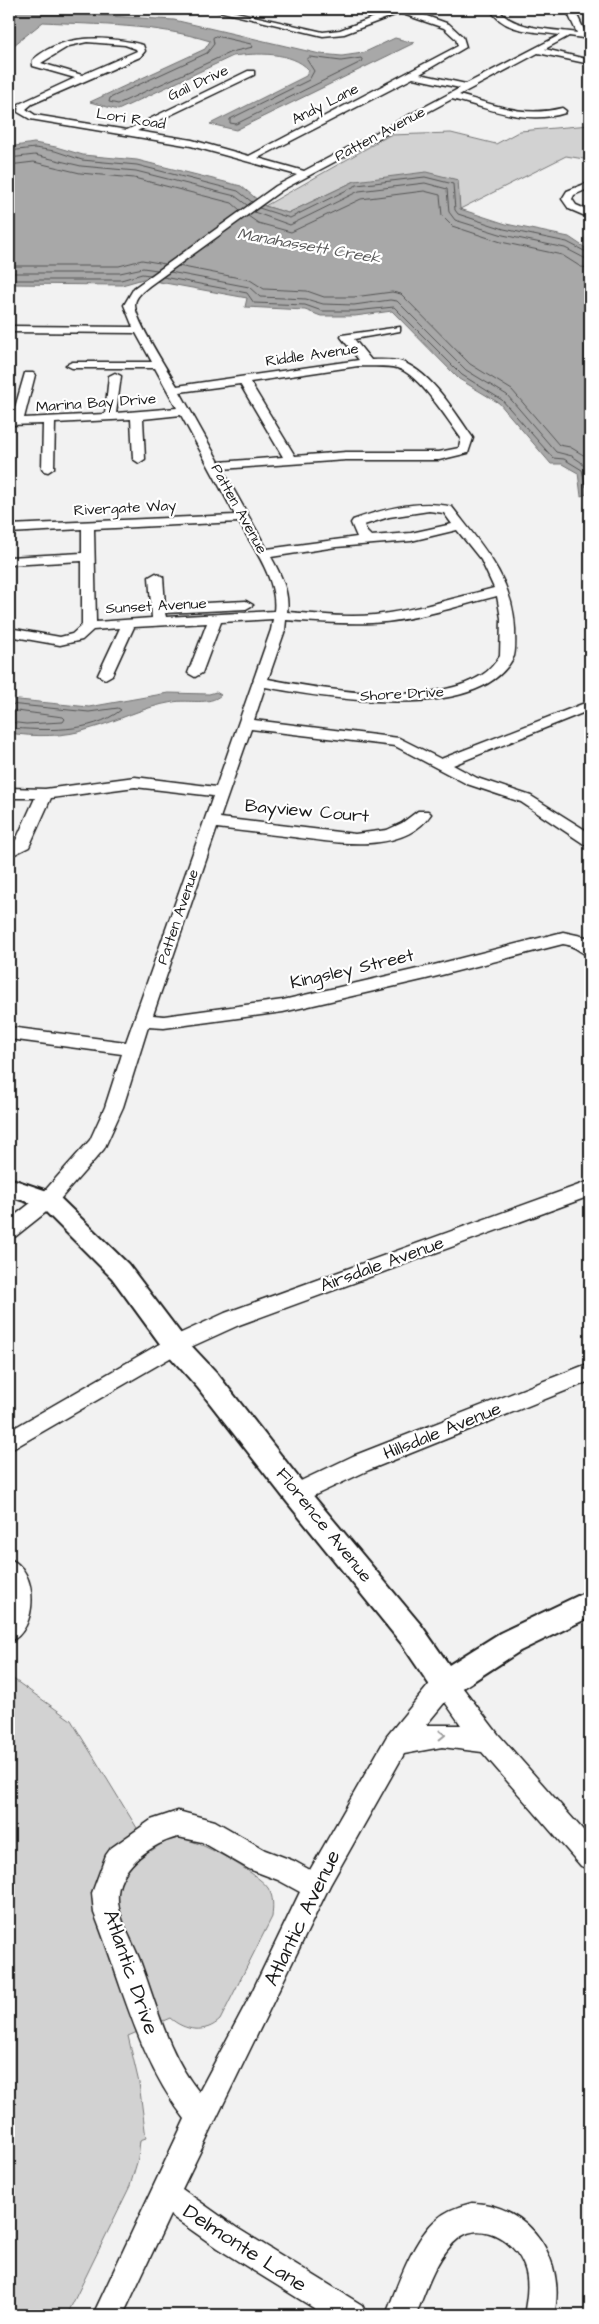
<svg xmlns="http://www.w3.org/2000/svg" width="599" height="2324" viewBox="0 0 599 2324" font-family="'Architects Daughter',sans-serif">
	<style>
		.green { fill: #d2d2d2; stroke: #777 }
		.water { fill: #a8a8a8; stroke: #707070 }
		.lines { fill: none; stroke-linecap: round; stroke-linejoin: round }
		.shore { stroke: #545454; stroke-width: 1 }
		.minor-casing { stroke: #1c1c1c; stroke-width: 3 }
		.major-casing { stroke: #1c1c1c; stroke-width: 4 }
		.minor { fill: #fff; fill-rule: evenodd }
		.major { fill: #fff; fill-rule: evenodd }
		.oneway { stroke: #999 }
		.labels { text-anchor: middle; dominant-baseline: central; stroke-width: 4.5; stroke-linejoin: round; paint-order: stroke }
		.far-street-label { font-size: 15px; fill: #1c1c1c; stroke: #fff }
		.far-water-label { font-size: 16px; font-style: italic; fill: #5b5b5b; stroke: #fff }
		.street-label { font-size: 18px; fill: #1c1c1c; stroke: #fff }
		.near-street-label { font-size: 21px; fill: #1c1c1c; stroke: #fff }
	</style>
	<rect width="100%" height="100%" fill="#f2f2f2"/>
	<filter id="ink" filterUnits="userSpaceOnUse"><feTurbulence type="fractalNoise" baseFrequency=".02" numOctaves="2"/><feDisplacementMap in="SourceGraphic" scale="10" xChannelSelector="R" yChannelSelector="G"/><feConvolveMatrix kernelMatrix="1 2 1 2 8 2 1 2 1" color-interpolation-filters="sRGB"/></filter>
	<g filter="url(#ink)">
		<g class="green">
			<path d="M 590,125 L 590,160 L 566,156 L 460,209 L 355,181 L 288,213 L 265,206 L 390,135 L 451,133 L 496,144 L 520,131 Z"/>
			<path d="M 9,1676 L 71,1720 L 151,1851 C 160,1845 167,1839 178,1838 C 196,1838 258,1873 268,1888 C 274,1897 273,1907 272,1917 L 220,2020 C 205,2034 185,2031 170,2018 L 128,2036 L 139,2083 L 146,2138 L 140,2140 L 138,2159 L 130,2186 L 67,2315 L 16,2315 L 9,2258 Z"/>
		</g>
		<g class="water">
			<path d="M 9,9 L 44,9 L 43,12 L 174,20 L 320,54 L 342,56 L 363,53 L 395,38 L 414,43 L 236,130 L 210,124 L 306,76 L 309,70 C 292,51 256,53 233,56 L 118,110 L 90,102 L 205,49 L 210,41 C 155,24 99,25 43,22 L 14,45 L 9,46 Z"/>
			<path d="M 34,143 L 56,147 L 83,155 L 137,160 L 241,186 L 265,206 L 288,213 L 355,181 L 426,172 L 458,180 L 460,209 L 506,224 L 569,237 L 590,251 L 590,493 L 581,496 L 578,473 L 562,464 L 551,464 L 499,403 L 459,379 L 392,311 L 355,316 L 321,316 L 305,310 L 245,307 L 247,298 L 143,279 L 122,285 L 9,284 L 9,147 Z"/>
			<path d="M 216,692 L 221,695 C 209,706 188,699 173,702 C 143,707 118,721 89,729 C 65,737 34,737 9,733 L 9,699 L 89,707 L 168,693 L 209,694 Z"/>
		</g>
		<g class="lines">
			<g class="shore">
				<path d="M 216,36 L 251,44 L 253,47 L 231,52 L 118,104 L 109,102 L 110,98 L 207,53 L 214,44 L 213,38 Z"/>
				<path d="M 310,57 L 341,61 L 361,58 L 363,61 L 236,124 L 230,123 L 230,119 L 309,80 L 314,71 L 307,60 Z"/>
				<path d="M 9,151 L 35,148 L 55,151 L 82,160 L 137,165 L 238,191 L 252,202"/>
				<path d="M 9,158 L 35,155 L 81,166 L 136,171 L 235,196 L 247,205"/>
				<path d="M 9,165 L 34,162 L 80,173 L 134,178 L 232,203 L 240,210"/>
				<path d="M 259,208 L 290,218 L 357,185 L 425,177 L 453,184 L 455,210 L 458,214 L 504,229 L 567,242 L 590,254"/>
				<path d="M 254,212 L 290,225 L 359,191 L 425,183 L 447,189 L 449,212 L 455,220 L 503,235 L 565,248 L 590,261"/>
				<path d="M 248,216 L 258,223 L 291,232 L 361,199 L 424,191 L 440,195 L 442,216 L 452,226 L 501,242 L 562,255 L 581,267 L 590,268"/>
				<path d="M 9,266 L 119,266 L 142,260 L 165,264"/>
				<path d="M 178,266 L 250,280 L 264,289 L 307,291 L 324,297 L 354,297 L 392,292 L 401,294 L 470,364 L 512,390 L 559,445 L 570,447 L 590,459"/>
				<path d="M 170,272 L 249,287 L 260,297 L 306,299 L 323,304 L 354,305 L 390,300 L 397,301 L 466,370 L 507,395 L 556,452 L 572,456 L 581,462 L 590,475"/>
				<path d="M 9,273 L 120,273 L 143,268 L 157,270"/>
				<path d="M 163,277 L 247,293 L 254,303 L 305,305 L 322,311 L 355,311 L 394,307 L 462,375 L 502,400 L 553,458 L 564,459 L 582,470 L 586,487 L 590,488"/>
				<path d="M 9,280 L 121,280 L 142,274 L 150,275"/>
				<path d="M 9,704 L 89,712 L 118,708 L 121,710 C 90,734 45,730 9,728"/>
				<path d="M 9,710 L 63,717 L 65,719 L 63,722 L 26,724 L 9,722"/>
			</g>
			<g class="minor-casing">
				<g id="minor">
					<path d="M 210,9 L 223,9 L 323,32 L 340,30 L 396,9 L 407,9 L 449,24 L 463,37 L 466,47 L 420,74 L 466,84 L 560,35 C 535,31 504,33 490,9 L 498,9 C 512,30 554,29 577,33 L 566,9 L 574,9 L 586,34 L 590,35 L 590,39 L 569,36 L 545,49 L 590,60 L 590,64 L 538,53 L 459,95 C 496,105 523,118 562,108 L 566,111 L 565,113 C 526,125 491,109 452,99 L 282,190 L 149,286 C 143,291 135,297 135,305 C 135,320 168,371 177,386 L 359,360 L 341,337 L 342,335 L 400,327 L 400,331 L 354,339 L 371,360 C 381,360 393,359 402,362 C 431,372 456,414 473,438 L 468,453 L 439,460 L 346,460 L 222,469 L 267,549 L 357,537 L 351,523 L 353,520 C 383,509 420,499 452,507 C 482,546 513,578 515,629 C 515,638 516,647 514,656 C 481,725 325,698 265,687 L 254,720 L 399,738 L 441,759 L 590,701 L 590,710 L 453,765 L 477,778 L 531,796 L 590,833 L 590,845 L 584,844 L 521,802 L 467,784 L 395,746 L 251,729 L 220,818 L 355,834 L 387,830 L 402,823 L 418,811 L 428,811 L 431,814 C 403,856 334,842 293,837 C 268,834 242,831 217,828 L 153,1015 L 164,1016 L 283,1000 L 426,967 L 563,932 L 586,937 L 590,941 L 590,956 C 579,953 578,946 563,944 L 426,979 L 283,1012 L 164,1028 L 148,1027 L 123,1107 L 104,1149 L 55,1205 L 16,1236 L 9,1239 L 9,1220 L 41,1195 L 90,1140 L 105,1107 L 122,1054 L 9,1039 L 9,1027 L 126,1042 L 213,796 L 135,787 L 51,798 L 29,847 L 9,857 L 9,845 L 16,840 L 35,798 L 9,798 L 9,788 L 45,789 L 135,777 L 216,787 L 271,630 L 273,619 L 221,622 L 202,673 L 195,677 L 188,673 L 207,623 L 134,627 L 112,675 L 105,679 L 98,675 L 120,628 L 93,630 L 82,640 L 60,645 L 9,636 L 9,628 L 60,637 L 72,634 L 82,625 L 82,561 L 9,565 L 9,557 L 82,553 L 82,529 L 9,533 L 9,525 L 235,515 L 181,415 L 143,419 L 145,459 L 139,463 L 133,459 L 131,419 L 55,423 L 54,468 L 48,472 L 44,471 L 42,468 L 43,424 L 9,425 L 9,419 L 12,418 L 25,373 L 33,373 L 35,375 L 24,418 L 105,414 L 109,376 L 115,373 L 121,376 L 116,413 L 177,408 L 155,368 L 72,368 L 66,365 L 72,362 L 152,362 L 136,333 L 9,332 L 9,326 L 133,327 L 124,305 L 134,288 L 276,186 L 297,175 L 191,146 L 30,119 L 18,112 L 19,104 L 75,78 L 33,66 L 33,60 C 63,33 107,36 143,45 L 145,51 L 140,57 L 32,104 L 26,109 L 35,115 L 127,130 L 248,71 L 254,71 L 254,75 L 137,131 L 192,140 L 249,156 L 458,46 L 456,39 L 444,28 L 400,13 L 344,34 L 323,36 ZM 87,42 L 125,45 L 136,49 L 137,51 L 82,75 L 41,63 L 69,46 ZM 413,78 L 460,88 L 304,171 L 258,158 ZM 358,366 C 370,367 385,365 397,368 C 418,373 448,420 461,438 L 459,448 L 439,452 L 346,452 L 295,456 L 250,382 ZM 240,384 L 283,457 L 219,462 L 180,392 ZM 429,511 L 444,513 L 452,524 L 411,533 L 371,536 L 367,532 L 364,525 L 389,517 ZM 239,522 C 253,548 278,580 274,611 L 166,617 L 165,613 L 246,609 L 253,605 L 246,601 L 165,605 L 163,577 L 156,573 L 149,577 L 152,618 L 96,622 L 94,529 ZM 457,530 L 481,560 L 494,588 C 455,598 416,610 375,615 C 346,618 316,614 287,612 C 290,592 280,573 271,557 L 336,547 L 411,541 ZM 497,596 L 501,618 L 500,656 C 496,662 489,671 482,675 C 430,708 326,690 268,679 L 285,630 L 286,620 C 315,622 343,624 372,623 C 414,621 456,606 497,596 Z"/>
					<path d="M 590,182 L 590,188 L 574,195 L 572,199 L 576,205 L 590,211 L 590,218 L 569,209 L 562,199 L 567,191 Z"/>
					<path d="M 590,1181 L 590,1196 L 239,1325 L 182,1351 L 9,1451 L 9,1431 L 168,1339 L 225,1313 Z"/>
					<path d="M 590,1363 L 590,1381 L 369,1470 L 296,1504 L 288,1501 L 285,1494 L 288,1487 L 353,1456 Z"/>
					<path d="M 9,1559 C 39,1569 39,1630 9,1642 Z"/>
					<path d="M 445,1672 L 453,1675 L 498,1734 L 590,1838 L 590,1870 L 581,1866 L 482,1752 L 442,1747 L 404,1754 L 330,1885 L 182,2189 L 237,2228 L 362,2305 L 367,2315 L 325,2315 L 217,2248 L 170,2215 L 123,2315 L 93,2315 L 185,2119 C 138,2060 122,1983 94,1913 L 92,1893 L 106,1855 L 111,1848 L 151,1820 L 178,1811 L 215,1821 L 265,1850 L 294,1861 L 310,1870 L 387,1736 L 437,1675 ZM 445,1702 L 461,1725 L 426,1725 ZM 178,1837 L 202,1842 L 249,1869 L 278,1880 L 300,1892 L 250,1996 L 199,2092 C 167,2053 157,2005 139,1958 C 131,1938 116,1915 118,1893 C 121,1865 153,1843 178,1837 Z"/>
					<path d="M 472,2203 C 530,2204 567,2260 554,2315 L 524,2315 C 527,2299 530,2281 524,2266 C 515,2241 482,2220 459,2238 C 436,2256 426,2290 416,2315 L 386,2315 C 397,2286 413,2239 437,2219 C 447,2210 460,2206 472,2203 Z"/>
				</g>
			</g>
			<g class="major-casing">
				<path id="major" d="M 9,1178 L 56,1194 L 128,1264 L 184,1338 L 216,1372 L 305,1486 L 421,1625 L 449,1665 L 500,1633 L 590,1590 L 590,1617 L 520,1651 L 455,1693 L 445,1697 L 435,1693 L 401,1643 L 287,1502 L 198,1388 L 166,1352 L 112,1278 L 40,1206 L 9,1196 Z"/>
			</g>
			<use href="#minor" class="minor"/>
			<use href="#major" class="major"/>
		</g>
		<defs><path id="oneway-chevron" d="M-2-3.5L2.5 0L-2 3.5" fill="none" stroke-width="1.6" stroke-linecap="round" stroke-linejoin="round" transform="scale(1.25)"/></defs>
		<use class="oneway" href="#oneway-chevron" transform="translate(442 1735) rotate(-1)"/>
	</g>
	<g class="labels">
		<g class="far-street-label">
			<text transform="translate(198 83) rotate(-25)">Gail Drive</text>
			<text transform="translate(325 104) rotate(-27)">Andy Lane</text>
			<text transform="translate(131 119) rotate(9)">Lori Road</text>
			<text transform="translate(380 134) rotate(-28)">Patten Avenue</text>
			<text transform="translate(312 355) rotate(-8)">Riddle Avenue</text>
			<text transform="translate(96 403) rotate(-4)">Marina Bay Drive</text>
			<text transform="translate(125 508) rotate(-3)">Rivergate Way</text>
			<text transform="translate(239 509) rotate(61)">Patten Avenue</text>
			<text transform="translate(156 606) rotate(-3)">Sunset Avenue</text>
			<text transform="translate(402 694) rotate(-3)">Shore Drive</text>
			<text transform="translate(178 917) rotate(-71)">Patten Avenue</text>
		</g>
		<g class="far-water-label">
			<text transform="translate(309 246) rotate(10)">Manahassett Creek</text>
		</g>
		<g class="street-label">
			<text transform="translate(307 811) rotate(5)">Bayview Court</text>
			<text transform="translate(352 969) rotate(-13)">Kingsley Street</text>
			<text transform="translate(382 1264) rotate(-20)">Airsdale Avenue</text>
			<text transform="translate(442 1431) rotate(-22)">Hillsdale Avenue</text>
			<text transform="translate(324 1525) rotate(51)">Florence Avenue</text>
		</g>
		<g class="near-street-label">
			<text transform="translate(302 1918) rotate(-64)">Atlantic Avenue</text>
			<text transform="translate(131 1972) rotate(71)">Atlantic Drive</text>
			<text transform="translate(245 2248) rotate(33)">Delmonte Lane</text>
		</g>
	</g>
	<rect width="599" height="2324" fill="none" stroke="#fff" stroke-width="30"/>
	<rect x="15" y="15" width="569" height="2294" fill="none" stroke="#1c1c1c" stroke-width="2" filter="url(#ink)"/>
</svg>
